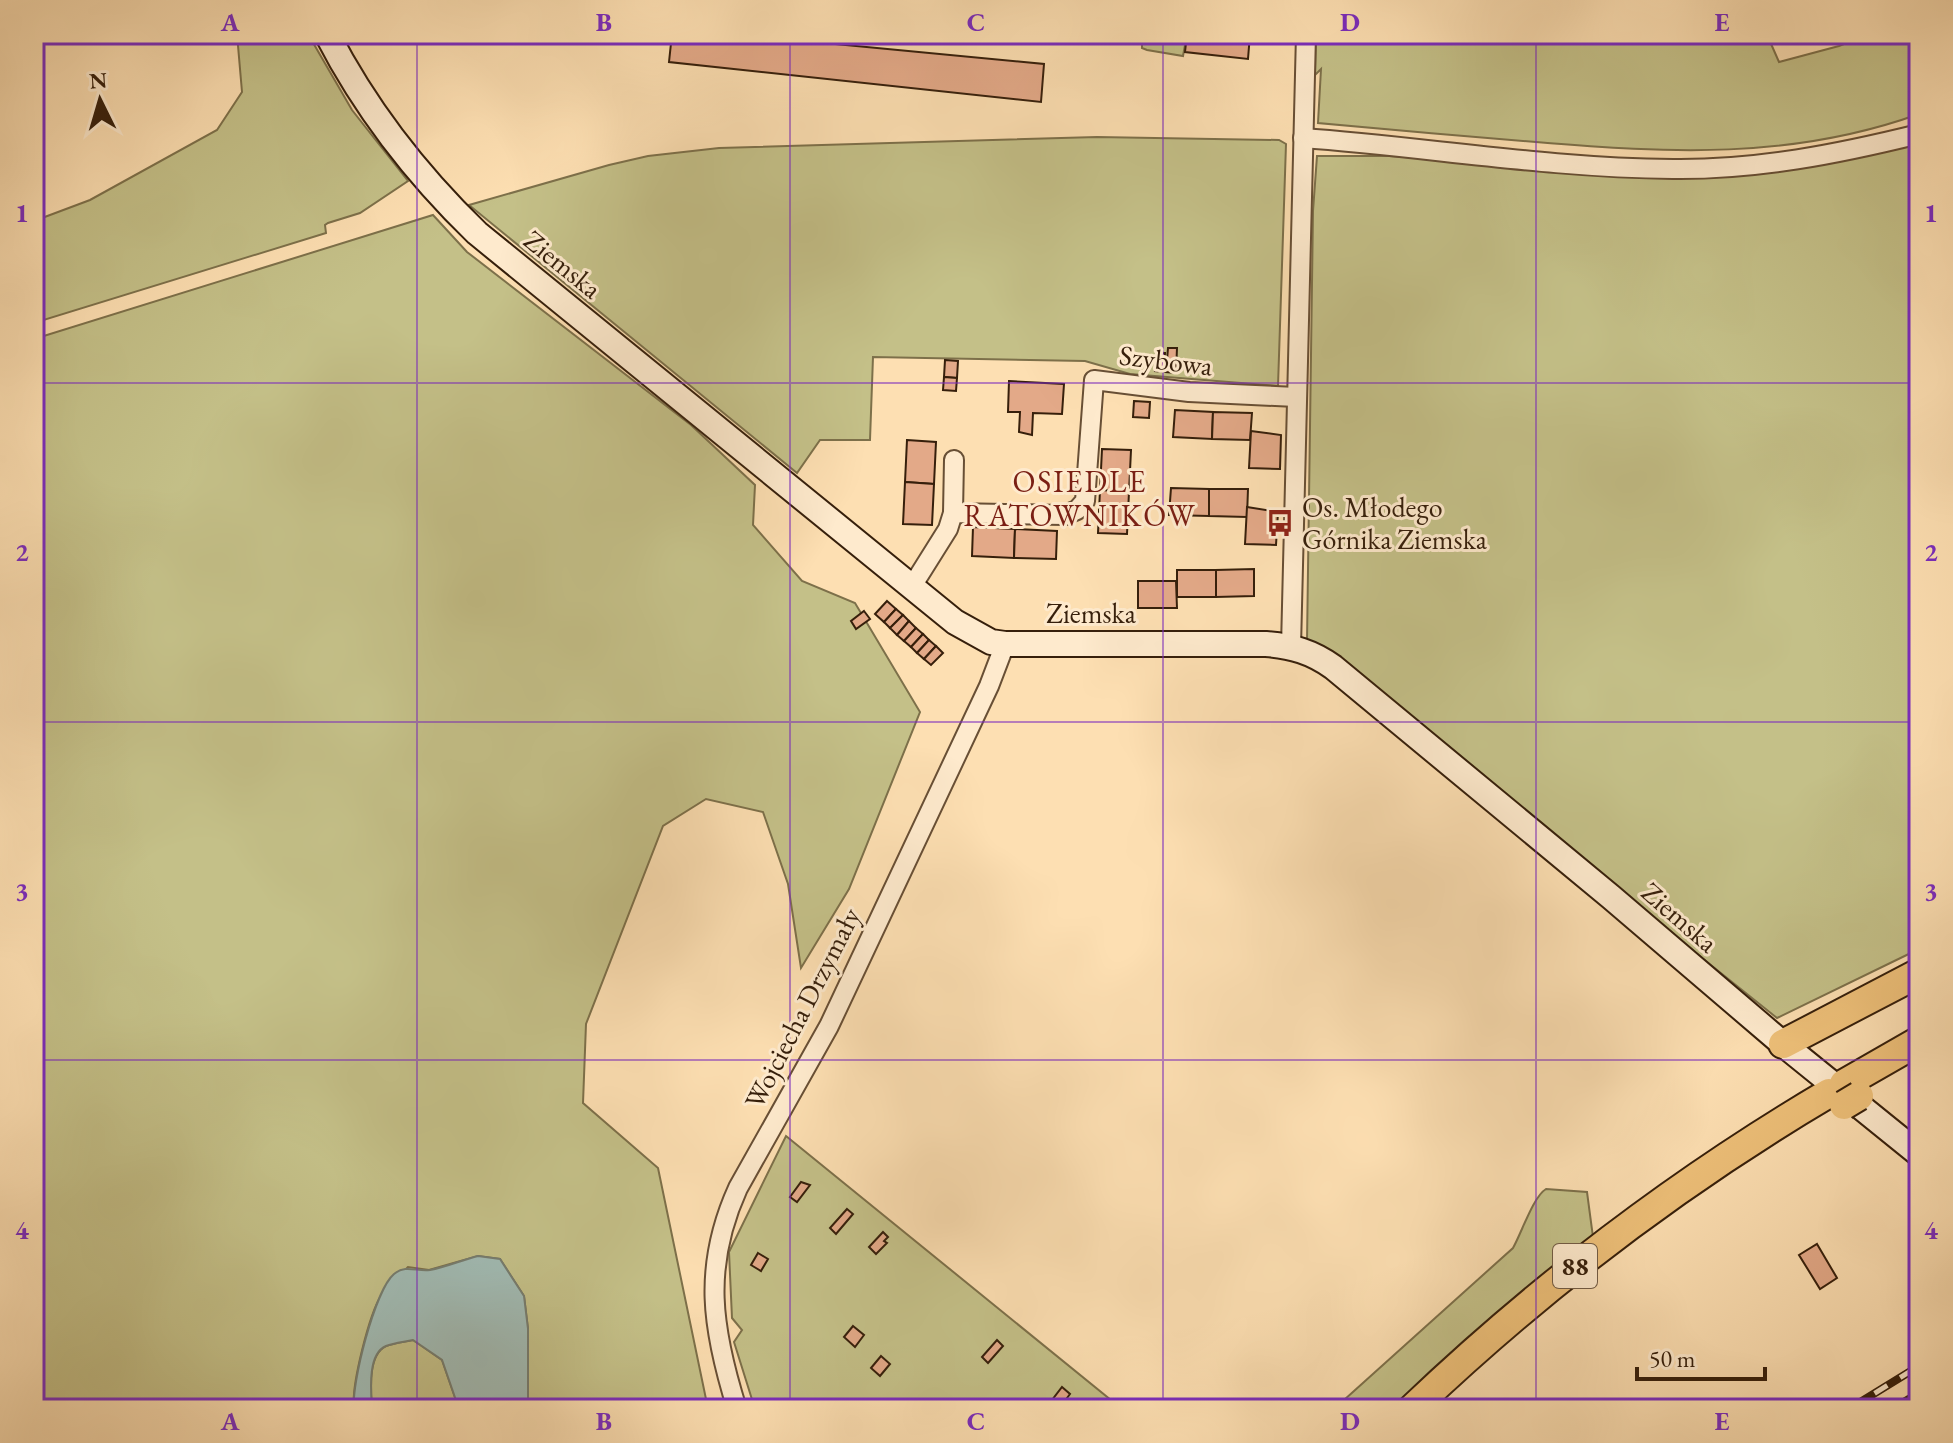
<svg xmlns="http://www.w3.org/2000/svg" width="1953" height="1443" viewBox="0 0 1953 1443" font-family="'EB Garamond',serif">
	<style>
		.green { fill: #c4c088; stroke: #7d704a; stroke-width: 2 }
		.water { fill: #a1bbb4; stroke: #767d70; stroke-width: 2 }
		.building { fill: #e3a988; stroke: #361f0b; stroke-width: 2 }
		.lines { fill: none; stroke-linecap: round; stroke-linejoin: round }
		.street-casing { stroke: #684f35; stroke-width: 22 }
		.secondary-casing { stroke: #361f0b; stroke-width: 28 }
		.primary-casing { stroke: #361f0b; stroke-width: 32 }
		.street { stroke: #feeacd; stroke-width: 18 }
		.secondary { stroke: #feeacd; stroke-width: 24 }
		.primary { stroke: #eec079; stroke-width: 28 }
		.rail-casing { stroke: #361f0b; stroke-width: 8 }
		.rail { stroke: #feeacd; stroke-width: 5; stroke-dasharray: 15; stroke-linecap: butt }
		.primary-bridge-casing { stroke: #361f0b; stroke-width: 32; stroke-linecap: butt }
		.primary-bridge { stroke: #eec079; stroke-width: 28 }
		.grid { fill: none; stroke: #7b2cbf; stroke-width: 2; stroke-opacity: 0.55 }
		.labels { text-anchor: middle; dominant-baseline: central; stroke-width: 6; stroke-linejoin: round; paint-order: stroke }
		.shield { fill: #feeacd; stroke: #725c45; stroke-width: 2 }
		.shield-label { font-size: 26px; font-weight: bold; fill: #361f0b }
		.street-label { font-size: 28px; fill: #361f0b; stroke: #feeacd }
		.poi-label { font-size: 28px; fill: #361f0b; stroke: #feeacd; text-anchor: start }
		.neighbourhood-label { font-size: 30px; letter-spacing: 2px; fill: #7a1f14; stroke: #feeacd }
		.neatline { fill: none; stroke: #7b2cbf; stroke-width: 3 }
		.grid-label { font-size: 26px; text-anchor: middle; font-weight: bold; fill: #7b2cbf }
	</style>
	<rect width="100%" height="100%" fill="#fddfb2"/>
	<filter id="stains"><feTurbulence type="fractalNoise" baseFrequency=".0025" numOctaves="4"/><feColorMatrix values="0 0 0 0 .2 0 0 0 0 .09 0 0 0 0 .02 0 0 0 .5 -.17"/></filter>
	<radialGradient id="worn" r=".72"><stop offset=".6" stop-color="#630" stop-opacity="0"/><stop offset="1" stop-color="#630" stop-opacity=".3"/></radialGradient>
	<g class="green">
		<path d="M 237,34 L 308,34 L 352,110 L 408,181 L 360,213 L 328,223 L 325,225 L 326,233 L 34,323 L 34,221 L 90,200 L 217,130 L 242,92 Z"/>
		<path d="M 1142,34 L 1187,34 L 1183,56 L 1147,50 L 1142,48 Z"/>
		<path d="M 1316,34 L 1753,34 L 1768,37 L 1779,62 L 1839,46 L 1869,34 L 1919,34 L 1919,114 C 1791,160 1668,153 1536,142 C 1463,136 1391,130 1318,123 L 1321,69 L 1315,75 Z"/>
		<path d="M 1097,137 L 1279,140 L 1286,144 L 1278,386 L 1130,374 L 1085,361 L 873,357 L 870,440 L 820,440 L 797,473 L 469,205 L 609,165 L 648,156 L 719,148 Z"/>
		<path d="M 1919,142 L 1919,949 L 1777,1018 L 1307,642 L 1313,211 L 1317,156 L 1389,156 L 1623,171 Z"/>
		<path d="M 433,215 L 467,252 L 691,425 L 755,485 L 753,525 L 802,581 L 855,603 L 920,712 L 849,889 L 801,968 L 788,884 L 763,812 L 706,799 L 663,826 L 586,1024 L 583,1103 L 658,1168 L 706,1399 L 662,1409 L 528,1409 L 528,1329 L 524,1296 L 500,1259 L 478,1256 L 429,1270 L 408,1267 C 400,1276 389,1285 382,1294 C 369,1314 351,1386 354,1409 L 34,1409 L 34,339 Z"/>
		<path d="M 786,1136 L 1122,1409 L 755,1409 L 734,1342 L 742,1330 L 732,1318 L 729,1252 Z"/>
		<path d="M 1546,1189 L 1587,1192 L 1593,1237 L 1528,1287 L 1397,1409 L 1334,1409 L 1513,1248 C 1522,1232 1533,1197 1546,1189 Z"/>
		<path d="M 413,1340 L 442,1360 L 459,1409 L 372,1409 C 371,1392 367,1355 386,1346 C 394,1343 404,1342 413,1340 Z"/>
	</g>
	<path class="water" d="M 478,1256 L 500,1259 L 524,1296 L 528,1329 L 528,1409 L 459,1409 L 442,1360 L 413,1340 C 404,1342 394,1343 386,1346 C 367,1354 371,1392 372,1409 L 354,1409 C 351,1384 375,1290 394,1274 C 406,1264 417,1272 430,1270 C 446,1267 462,1260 478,1256 Z"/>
	<g class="building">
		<path d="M 672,34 L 732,34 L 1044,64 L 1041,102 L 669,62 Z"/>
		<path d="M 1187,34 L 1250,34 L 1248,59 L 1185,52 Z"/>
		<path d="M 1168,348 L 1177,348 L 1176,373 L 1166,372 Z"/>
		<path d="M 1156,353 L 1165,353 L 1164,372 L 1155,371 Z"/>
		<path d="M 945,360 L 958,361 L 957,378 L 944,377 Z"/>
		<path d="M 944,377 L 957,378 L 956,391 L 943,390 Z"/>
		<path d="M 1009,381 L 1064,384 L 1062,414 L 1033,413 L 1032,435 L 1019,432 L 1020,412 L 1008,412 Z"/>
		<path d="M 1134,401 L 1150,402 L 1149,418 L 1133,417 Z"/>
		<path d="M 1175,410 L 1213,412 L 1212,439 L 1173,437 Z"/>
		<path d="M 1213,412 L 1252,413 L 1250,440 L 1212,439 Z"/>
		<path d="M 1251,431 L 1281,435 L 1280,469 L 1249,468 Z"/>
		<path d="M 907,440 L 936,442 L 934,484 L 905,482 Z"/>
		<path d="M 1102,449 L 1131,450 L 1129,492 L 1100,490 Z"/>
		<path d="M 905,482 L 934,484 L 932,525 L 903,524 Z"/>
		<path d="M 1171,488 L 1209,489 L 1209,516 L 1169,515 Z"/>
		<path d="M 1209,489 L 1248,489 L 1247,517 L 1209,516 Z"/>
		<path d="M 1100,490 L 1129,492 L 1127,534 L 1098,533 Z"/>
		<path d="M 1247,507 L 1278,512 L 1276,545 L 1245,544 Z"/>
		<path d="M 973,527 L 1015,529 L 1014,558 L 972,556 Z"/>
		<path d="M 1015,529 L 1057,531 L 1056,559 L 1014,558 Z"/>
		<path d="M 1254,569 L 1254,596 L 1216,597 L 1216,570 Z"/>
		<rect x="1177" y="570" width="39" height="27"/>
		<path d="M 1138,581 L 1176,581 L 1177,608 L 1138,608 Z"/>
		<path d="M 887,601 L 896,609 L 884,622 L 875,614 Z"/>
		<path d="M 896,609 L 903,615 L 890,628 L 884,622 Z"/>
		<path d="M 864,611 L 870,619 L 856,629 L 851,621 Z"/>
		<path d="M 903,615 L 909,621 L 897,635 L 890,628 Z"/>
		<path d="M 909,621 L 916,628 L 904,641 L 897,635 Z"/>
		<path d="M 916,628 L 923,634 L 911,647 L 904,641 Z"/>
		<path d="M 923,634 L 929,640 L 917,653 L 911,647 Z"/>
		<path d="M 929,640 L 936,646 L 924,659 L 917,653 Z"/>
		<path d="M 936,646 L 943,653 L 931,665 L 924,659 Z"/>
		<path d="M 801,1182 L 810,1185 L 797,1202 L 790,1197 Z"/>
		<path d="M 847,1209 L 853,1214 L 836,1234 L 830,1228 Z"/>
		<path d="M 883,1232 L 888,1237 L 884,1241 L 887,1243 L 876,1254 L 869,1247 Z"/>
		<path d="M 1817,1244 L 1837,1278 L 1820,1289 L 1799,1255 Z"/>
		<path d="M 758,1253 L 768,1259 L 761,1271 L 751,1265 Z"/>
		<path d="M 853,1326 L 864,1335 L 855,1347 L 844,1337 Z"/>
		<path d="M 997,1340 L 1003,1346 L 988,1363 L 982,1357 Z"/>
		<path d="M 881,1356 L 890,1364 L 880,1376 L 871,1368 Z"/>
		<path d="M 1062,1387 L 1070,1394 L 1061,1406 L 1052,1400 Z"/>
	</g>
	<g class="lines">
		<g class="street-casing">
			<g id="street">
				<path d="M 1303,138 C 1426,147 1549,168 1673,169 C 1757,170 1838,154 1919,134"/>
				<path d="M 953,513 L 954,460"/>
				<path d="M 911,588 L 948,529 L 953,513 L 1065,515 L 1077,510 L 1085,501 L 1094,380 L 1189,392 L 1296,397"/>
				<path d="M 1291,647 L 1306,34"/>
				<path d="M 737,1409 C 712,1329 702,1267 738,1188 L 829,1026 L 989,686 L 1005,644"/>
			</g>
		</g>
		<g class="secondary-casing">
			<path id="secondary" d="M 327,34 C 365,108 417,175 477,233 L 955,622 L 991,642 L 1005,644 L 1266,644 C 1292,646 1312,652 1333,667 L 1611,897 L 1783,1044 L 1919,1154"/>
		</g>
		<g class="primary-casing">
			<g id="primary">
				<path d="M 1783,1044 L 1919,973"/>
				<path d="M 1844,1084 L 1919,1041"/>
				<path d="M 1412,1409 C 1539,1288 1678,1182 1829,1093"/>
			</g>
		</g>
		<use href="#street" class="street"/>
		<use href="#secondary" class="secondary"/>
		<use href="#primary" class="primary"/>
		<g class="rail-casing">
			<g id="rail">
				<path d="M 1849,1409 L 1919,1366"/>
				<path d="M 1892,1409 L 1919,1393"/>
			</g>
		</g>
		<use href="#rail" class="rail"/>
		<g class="primary-bridge-casing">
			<path id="primary-bridge" d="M 1844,1105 L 1859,1096"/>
		</g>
		<use href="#primary-bridge" class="primary-bridge"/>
	</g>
	<path class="grid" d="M 417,34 L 417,1409M 790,34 L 790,1409M 1163,34 L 1163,1409M 1536,34 L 1536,1409M 34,383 L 1919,383M 34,722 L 1919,722M 34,1060 L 1919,1060"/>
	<defs>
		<g id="bus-bare" transform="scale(2.16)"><path d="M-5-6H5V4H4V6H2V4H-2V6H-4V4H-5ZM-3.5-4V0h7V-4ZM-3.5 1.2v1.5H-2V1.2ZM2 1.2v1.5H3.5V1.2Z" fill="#8f2418" stroke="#feeacd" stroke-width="2.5" paint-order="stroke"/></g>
	</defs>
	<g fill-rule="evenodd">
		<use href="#bus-bare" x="1280" y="523"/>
	</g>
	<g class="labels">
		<rect class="shield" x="1553" y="1244" width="44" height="44" rx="6"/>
		<g class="shield-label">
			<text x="1575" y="1266">88</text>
		</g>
		<g class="street-label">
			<text transform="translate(563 264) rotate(39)">Ziemska</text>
			<text transform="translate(1166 360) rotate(7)">Szybowa</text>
			<text x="1091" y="613">Ziemska</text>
			<text transform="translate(1680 917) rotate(41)">Ziemska</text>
			<text transform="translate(802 1008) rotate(-63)">Wojciecha Drzymały</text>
		</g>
		<g class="poi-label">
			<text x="1302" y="507">Os. Młodego<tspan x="1302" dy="32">Górnika Ziemska</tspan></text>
		</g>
		<g class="neighbourhood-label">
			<text x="1080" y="481">OSIEDLE<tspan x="1080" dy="34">RATOWNIKÓW</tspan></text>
		</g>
	</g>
	<rect width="1953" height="1443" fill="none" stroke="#fddfb2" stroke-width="88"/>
	<g transform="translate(100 100) rotate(355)" stroke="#feeacd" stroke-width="6" paint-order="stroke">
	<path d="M0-6L14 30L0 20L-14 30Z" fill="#361f0b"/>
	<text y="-12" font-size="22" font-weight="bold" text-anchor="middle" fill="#361f0b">N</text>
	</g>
	<path d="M1637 1367v12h128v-12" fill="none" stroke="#361f0b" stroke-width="4"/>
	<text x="1649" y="1367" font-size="24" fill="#361f0b" stroke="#feeacd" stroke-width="6" paint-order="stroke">50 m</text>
	<rect x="44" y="44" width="1865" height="1355" class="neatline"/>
	<g class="grid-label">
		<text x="230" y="31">A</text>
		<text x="604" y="31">B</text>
		<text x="976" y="31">C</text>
		<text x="1350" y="31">D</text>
		<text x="1722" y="31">E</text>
		<text x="22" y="222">1</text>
		<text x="1931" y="222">1</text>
		<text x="22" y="561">2</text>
		<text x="1931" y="561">2</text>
		<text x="22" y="900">3</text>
		<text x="1931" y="900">3</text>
		<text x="22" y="1239">4</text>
		<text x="1931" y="1239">4</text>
		<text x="230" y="1430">A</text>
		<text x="604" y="1430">B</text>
		<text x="976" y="1430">C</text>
		<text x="1350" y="1430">D</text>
		<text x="1722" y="1430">E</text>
	</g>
	<rect width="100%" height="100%" filter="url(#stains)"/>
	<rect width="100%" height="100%" fill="url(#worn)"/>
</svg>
